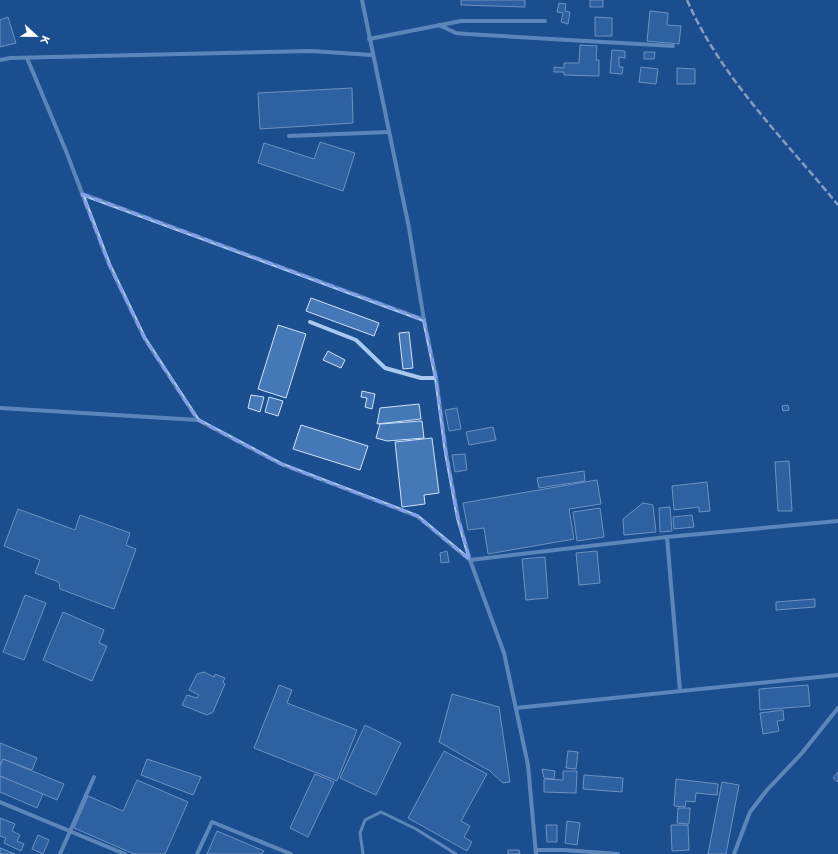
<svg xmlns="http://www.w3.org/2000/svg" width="838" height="854" viewBox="0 0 838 854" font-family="'IBM Plex Sans',sans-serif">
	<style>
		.building { fill: #4478b7; stroke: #cfe3fa }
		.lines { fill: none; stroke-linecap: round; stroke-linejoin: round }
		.service { stroke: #a9c9ee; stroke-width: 3 }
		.minor { stroke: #a9c9ee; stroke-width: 4 }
		.rail { stroke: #fff; stroke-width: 2.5; stroke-dasharray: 7 3; stroke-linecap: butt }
		.marked { fill: none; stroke: #839eea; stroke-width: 3; stroke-dasharray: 8 5; stroke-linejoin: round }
	</style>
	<rect width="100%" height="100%" fill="#1b4f8f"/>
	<g class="building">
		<path d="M 461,0 L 525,0 L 525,7 L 461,5 Z"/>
		<rect x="590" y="0" width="13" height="7"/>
		<path d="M 559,3 L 566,4 L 565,11 L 570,12 L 568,24 L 561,22 L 563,13 L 557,12 Z"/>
		<path d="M 650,11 L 668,13 L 667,25 L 681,26 L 679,44 L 647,41 Z"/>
		<path d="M 8,17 L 16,43 L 0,47 L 0,20 Z"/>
		<path d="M 595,17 L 612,18 L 612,36 L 595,36 Z"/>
		<path d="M 580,45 L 597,46 L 596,60 L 599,60 L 599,76 L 564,75 L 564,72 L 554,72 L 554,67 L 564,68 L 564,63 L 579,63 Z"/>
		<path d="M 612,50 L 625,51 L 625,58 L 619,57 L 619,67 L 623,67 L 622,74 L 610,73 Z"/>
		<path d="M 644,52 L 655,52 L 654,59 L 644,59 Z"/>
		<path d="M 641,67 L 658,69 L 656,84 L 639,82 Z"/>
		<path d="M 677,68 L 695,69 L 695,84 L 677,84 Z"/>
		<path d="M 352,88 L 353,123 L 260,129 L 258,93 Z"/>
		<path d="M 320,142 L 355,153 L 343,191 L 258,163 L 264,143 L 314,159 Z"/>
		<path d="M 311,298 L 379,323 L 374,336 L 306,311 Z"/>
		<path d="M 278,325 L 306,334 L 286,398 L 258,389 Z"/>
		<path d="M 409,332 L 413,368 L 403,369 L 399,333 Z"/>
		<path d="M 328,351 L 345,360 L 341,368 L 323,360 Z"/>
		<path d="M 362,391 L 375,394 L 372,409 L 365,407 L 367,398 L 361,397 Z"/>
		<path d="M 251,395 L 264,397 L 260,412 L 248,408 Z"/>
		<path d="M 269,397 L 283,401 L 278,416 L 265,412 Z"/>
		<path d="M 419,404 L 421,419 L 377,424 L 380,408 Z"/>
		<path d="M 788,405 L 789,410 L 783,411 L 782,406 Z"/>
		<path d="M 457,408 L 461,429 L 449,431 L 445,410 Z"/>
		<path d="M 422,421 L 424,438 L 387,441 L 376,438 L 380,424 Z"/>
		<path d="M 301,425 L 368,446 L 360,470 L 293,449 Z"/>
		<path d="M 493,427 L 496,440 L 469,445 L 466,432 Z"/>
		<path d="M 432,438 L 439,493 L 424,495 L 425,504 L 402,507 L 395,442 Z"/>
		<path d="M 465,454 L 467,470 L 455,472 L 452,455 Z"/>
		<path d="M 789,461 L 792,511 L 778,511 L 775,462 Z"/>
		<path d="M 584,471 L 585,481 L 539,488 L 537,478 Z"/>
		<path d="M 597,480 L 601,504 L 569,509 L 574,539 L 488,554 L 484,528 L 468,530 L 463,503 Z"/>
		<path d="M 707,482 L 710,511 L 699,512 L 699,507 L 674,510 L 672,486 Z"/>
		<path d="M 643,503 L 653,505 L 656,532 L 624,535 L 623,519 Z"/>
		<path d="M 670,507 L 672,531 L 660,532 L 659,508 Z"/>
		<path d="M 600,508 L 604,537 L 577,541 L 573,512 Z"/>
		<path d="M 18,509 L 75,530 L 80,515 L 130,533 L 126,545 L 136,549 L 114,609 L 60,589 L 59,582 L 35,573 L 40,560 L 4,546 Z"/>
		<path d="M 692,515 L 694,527 L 674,529 L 673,517 Z"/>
		<path d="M 447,551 L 449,562 L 441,563 L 440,553 Z"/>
		<path d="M 597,551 L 600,583 L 579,585 L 576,553 Z"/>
		<path d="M 545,557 L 548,598 L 526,600 L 522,559 Z"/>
		<path d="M 25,595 L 46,603 L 24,660 L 3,652 Z"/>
		<path d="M 815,599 L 815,607 L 776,610 L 776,602 Z"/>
		<path d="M 63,612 L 104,630 L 99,643 L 107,646 L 92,681 L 43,660 Z"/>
		<path d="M 204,672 L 214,677 L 215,674 L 225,678 L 223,682 L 225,684 L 213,712 L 207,715 L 182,705 L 187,695 L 197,698 L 199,695 L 189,690 L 197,674 Z"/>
		<path d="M 279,685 L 292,690 L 287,703 L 357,730 L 337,781 L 254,748 Z"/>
		<path d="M 808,685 L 810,706 L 760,710 L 759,689 Z"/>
		<path d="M 452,694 L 499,707 L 510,782 L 503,783 L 490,771 L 439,742 Z"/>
		<path d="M 783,710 L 784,720 L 777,721 L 779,731 L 763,734 L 760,713 Z"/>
		<path d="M 365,725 L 401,743 L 376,795 L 340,778 Z"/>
		<path d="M 0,743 L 37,758 L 32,770 L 3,759 L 0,766 Z"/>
		<path d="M 444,751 L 487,774 L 461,821 L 470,826 L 464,837 L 472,842 L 467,851 L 408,818 Z"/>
		<path d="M 568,751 L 578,752 L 576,769 L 566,768 Z"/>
		<path d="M 3,759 L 64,784 L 57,800 L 0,776 L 0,766 Z"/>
		<path d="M 147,759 L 201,777 L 193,795 L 141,775 Z"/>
		<path d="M 542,769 L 555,771 L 554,779 L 544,778 Z"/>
		<path d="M 563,771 L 577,771 L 576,793 L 544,792 L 544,779 L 563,780 Z"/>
		<path d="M 838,772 L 838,782 L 833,778 Z"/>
		<path d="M 315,774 L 334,782 L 308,837 L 290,828 Z"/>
		<path d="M 584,775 L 623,778 L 622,792 L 583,789 Z"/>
		<path d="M 0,776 L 43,794 L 37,808 L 0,792 Z"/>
		<path d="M 676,779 L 718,784 L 717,795 L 696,793 L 695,802 L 686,801 L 685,807 L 674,806 Z"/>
		<path d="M 137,780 L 188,802 L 165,854 L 134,854 L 74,828 L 88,796 L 123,811 Z"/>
		<path d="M 722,782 L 739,785 L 726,854 L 708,854 Z"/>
		<path d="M 678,808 L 690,808 L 689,824 L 677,823 Z"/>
		<path d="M 0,818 L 15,824 L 12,831 L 20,835 L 17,841 L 24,844 L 21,851 L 4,843 L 6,838 L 0,836 Z"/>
		<path d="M 567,821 L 580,823 L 577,845 L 565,843 Z"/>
		<path d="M 546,825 L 557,825 L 557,842 L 547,842 Z"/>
		<path d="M 671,825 L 688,825 L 689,850 L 672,851 Z"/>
		<path d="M 217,831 L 264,851 L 262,854 L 207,854 Z"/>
		<path d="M 38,835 L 49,840 L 43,854 L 32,849 Z"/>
		<path d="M 0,848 L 15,854 L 0,854 Z"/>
		<path d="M 508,850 L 519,850 L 520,854 L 508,854 Z"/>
	</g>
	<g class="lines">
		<path class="service" d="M 363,854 L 360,833 L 365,820 L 381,812 L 416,829 L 456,854"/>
		<g class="minor">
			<path d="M 362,0 L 409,228 L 424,320 L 436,378 L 446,453 L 458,518 L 470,560 L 504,653 L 528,765 L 536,854"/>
			<path d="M 439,25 L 456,33 L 467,34 L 673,46"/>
			<path d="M 369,39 L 461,21 L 545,21"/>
			<path d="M 27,58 L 66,151 L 109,264 L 145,339 L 198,420 L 281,464 L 417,516 L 470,560 L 667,537 L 838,521"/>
			<path d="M 0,60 L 10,58 L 311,51 L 372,55"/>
			<path d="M 289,136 L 389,132"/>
			<path d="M 82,194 L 424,320"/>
			<path d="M 310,322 L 356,340 L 385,368 L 421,378 L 436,378"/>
			<path d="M 0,408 L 198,420"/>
			<path d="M 667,537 L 680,691"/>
			<path d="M 516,708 L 838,675"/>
			<path d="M 0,802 L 125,854"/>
			<path d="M 536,850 L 564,850 L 618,854"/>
			<path d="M 60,854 L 94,777"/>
			<path d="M 197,854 L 212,822 L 291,854"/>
			<path d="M 734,854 L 750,812 L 767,790 L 802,753 L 838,708"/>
		</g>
		<path class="rail" d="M 687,0 C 721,78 785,140 838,205"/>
	</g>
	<path d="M0 0H838V854H0ZM 82,194 L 424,320 L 436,378 L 446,453 L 458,518 L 470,560 L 417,516 L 281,464 L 198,420 L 145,339 L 109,264 Z" fill="#1b4f8f" fill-opacity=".55" fill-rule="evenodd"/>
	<path class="marked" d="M 82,194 L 424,320 L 436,378 L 446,453 L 458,518 L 470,560 L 417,516 L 281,464 L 198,420 L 145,339 L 109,264 Z"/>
	<g transform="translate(36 36) rotate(112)" stroke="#1b4f8f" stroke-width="3" paint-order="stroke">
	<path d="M0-3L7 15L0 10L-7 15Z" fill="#ffffff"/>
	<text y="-6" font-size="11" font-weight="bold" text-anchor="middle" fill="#ffffff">K</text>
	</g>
</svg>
